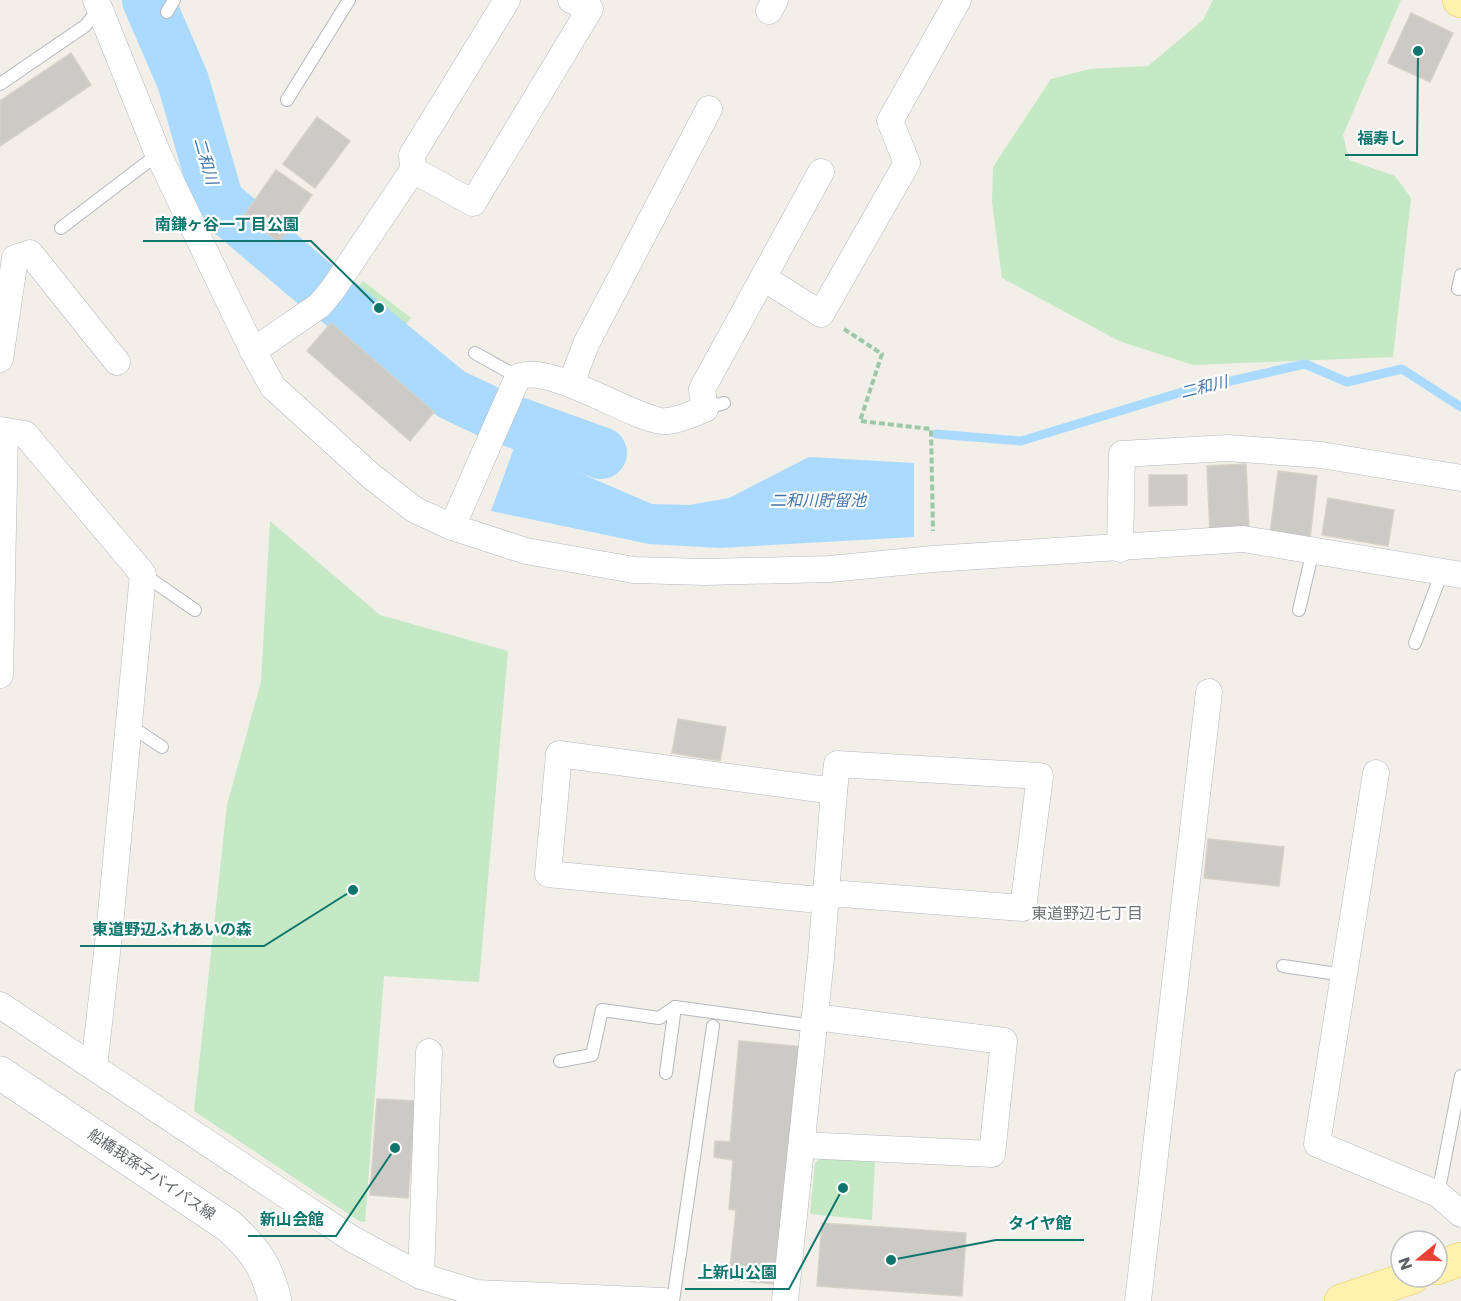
<svg xmlns="http://www.w3.org/2000/svg" width="1461" height="1301" viewBox="0 0 1461 1301" font-family="Poppins,'Noto Sans JP',sans-serif">
	<style>
		.green { fill: #c5e8c5 }
		.water { fill: #aadaff }
		.lines { fill: none; stroke-linecap: round; stroke-linejoin: round }
		.stream { stroke: #aadaff; stroke-width: 9 }
		.river { stroke: #aadaff; stroke-width: 52 }
		.building { fill: #cccac5; stroke: #d6d1c6; stroke-width: 1.5 }
		.lane-casing { stroke: #b5b8bc; stroke-width: 14 }
		.street-casing { stroke: #b5b8bc; stroke-width: 27 }
		.secondary-casing { stroke: #b6babf; stroke-width: 34 }
		.primary-casing { stroke: #f2c960; stroke-width: 34 }
		.path { stroke: #9cc7a9; stroke-width: 4; stroke-dasharray: 6 3; stroke-linecap: butt }
		.lane { stroke: #fff; stroke-width: 12 }
		.street { stroke: #fff; stroke-width: 26 }
		.secondary { stroke: #fff; stroke-width: 33 }
		.primary { stroke: #fff2af; stroke-width: 33 }
		.labels { text-anchor: middle; dominant-baseline: central; stroke-width: 4.5; stroke-linejoin: round; paint-order: stroke }
		.street-label { font-size: 15px; fill: #5f6368; stroke: #fff }
		.water-label { font-size: 16px; font-style: italic; fill: #4174aa; stroke: #fff }
		.neighbourhood-label { font-size: 16px; fill: #70757a; stroke: #fff }
		.leader { fill: none; stroke: #0f766e; stroke-width: 2 }
		.callout-dot { fill: #0f766e; stroke: #fff; stroke-width: 2 }
		.callout-label { font-size: 16px; text-anchor: middle; font-weight: bold; fill: #0f766e; stroke: #fff; stroke-width: 4.5; stroke-linejoin: round; paint-order: stroke }
	</style>
	<rect width="100%" height="100%" fill="#f1efe8"/>
	<g class="green">
		<path d="M 1213,0 L 1401,0 L 1343,135 L 1349,160 L 1395,176 L 1411,198 L 1393,357 L 1193,365 L 1119,341 L 1002,278 L 992,202 L 993,167 L 1051,79 L 1090,69 L 1148,66 L 1203,20 Z"/>
		<path d="M 363,281 L 411,318 L 395,338 L 349,299 Z"/>
		<path d="M 270,521 L 380,615 L 508,651 L 479,982 L 384,976 L 365,1222 L 359,1221 L 194,1111 L 227,805 L 261,682 Z"/>
		<path d="M 827,1153 L 875,1160 L 872,1220 L 810,1214 L 815,1163 Z"/>
	</g>
	<path class="water" d="M 515,445 L 652,504 L 689,505 L 729,498 L 809,457 L 914,463 L 914,537 L 720,548 L 649,544 L 491,511 Z"/>
	<g class="lines">
		<path class="stream" d="M 936,434 L 1021,441 L 1182,392 L 1305,364 L 1347,382 L 1402,369 L 1461,407"/>
		<g class="river">
			<path d="M 148,0 L 183,81 L 218,202 L 316,285"/>
			<path d="M 340,303 L 451,394 L 487,411"/>
			<path d="M 509,420 L 601,453"/>
		</g>
	</g>
	<g class="building">
		<path d="M 1411,13 L 1453,33 L 1430,82 L 1388,63 Z"/>
		<path d="M 71,53 L 91,85 L 0,146 L 0,101 Z"/>
		<path d="M 317,117 L 350,141 L 315,188 L 283,164 Z"/>
		<path d="M 276,170 L 312,195 L 279,242 L 243,217 Z"/>
		<path d="M 331,323 L 434,412 L 410,441 L 307,351 Z"/>
		<path d="M 1246,464 L 1249,531 L 1210,533 L 1207,466 Z"/>
		<path d="M 1278,471 L 1317,476 L 1310,539 L 1270,534 Z"/>
		<path d="M 1149,475 L 1187,475 L 1187,505 L 1149,506 Z"/>
		<path d="M 1328,498 L 1394,510 L 1388,546 L 1322,535 Z"/>
		<path d="M 678,719 L 726,727 L 720,761 L 672,753 Z"/>
		<path d="M 1208,839 L 1284,847 L 1279,886 L 1204,878 Z"/>
		<path d="M 739,1041 L 804,1047 L 782,1285 L 729,1279 L 736,1210 L 729,1209 L 733,1160 L 714,1157 L 715,1141 L 730,1142 Z"/>
		<path d="M 377,1099 L 416,1101 L 408,1198 L 370,1195 Z"/>
		<path d="M 822,1223 L 966,1233 L 962,1296 L 817,1286 Z"/>
	</g>
	<g class="lines">
		<g class="lane-casing">
			<g id="lane">
				<path d="M 167,12 L 174,0"/>
				<path d="M 0,84 L 85,26 L 100,8"/>
				<path d="M 287,100 L 349,0"/>
				<path d="M 61,228 L 158,154"/>
				<path d="M 1458,289 L 1461,275"/>
				<path d="M 475,353 L 518,377"/>
				<path d="M 705,409 L 724,403"/>
				<path d="M 143,574 L 195,610"/>
				<path d="M 1299,610 L 1313,550"/>
				<path d="M 1415,643 L 1442,572"/>
				<path d="M 129,725 L 162,747"/>
				<path d="M 1283,966 L 1344,975"/>
				<path d="M 560,1061 L 592,1055 L 602,1010 L 659,1018 L 675,1007 L 814,1026"/>
				<path d="M 666,1073 L 675,1007"/>
				<path d="M 1438,1194 L 1461,1076"/>
				<path d="M 673,1301 L 713,1026"/>
			</g>
		</g>
		<g class="street-casing">
			<g id="street">
				<path d="M 96,0 L 158,154 L 253,351 L 273,387 L 371,476 L 415,510 L 452,527 L 526,551 L 634,570 L 705,572 L 830,569 L 933,559 L 1243,539 L 1461,575"/>
				<path d="M 769,11 L 775,0"/>
				<path d="M 413,170 L 473,203 L 590,9 L 571,0"/>
				<path d="M 770,282 L 821,314 L 907,163 L 890,121 L 958,0"/>
				<path d="M 253,351 L 320,305 L 333,289 L 413,170 L 412,155 L 507,0"/>
				<path d="M 0,359 L 15,258 L 30,253 L 117,362"/>
				<path d="M 571,384 L 586,344 L 709,109"/>
				<path d="M 0,430 L 25,434 L 143,574 L 109,935 L 94,1067"/>
				<path d="M 452,527 L 518,377 C 550,363 628,416 661,421 C 673,423 694,413 705,409 L 702,389 L 821,172"/>
				<path d="M 1120,549 L 1122,454 L 1228,448 L 1321,455 L 1461,478"/>
				<path d="M 0,675 L 5,431"/>
				<path d="M 559,754 L 834,791 L 837,764 L 1040,776 L 1023,908 L 843,894 L 809,899 L 548,874 Z"/>
				<path d="M 1376,773 L 1317,1144 L 1438,1194 L 1461,1214"/>
				<path d="M 0,1005 L 352,1239 L 421,1276 L 476,1293 L 663,1301"/>
				<path d="M 802,1145 L 992,1154 L 1004,1041 L 815,1017"/>
				<path d="M 421,1276 L 429,1052"/>
				<path d="M 785,1301 L 821,958 L 834,791"/>
				<path d="M 1138,1301 L 1209,692"/>
			</g>
		</g>
		<g class="secondary-casing">
			<path id="secondary" d="M 0,1073 L 229,1226 C 255,1250 267,1266 275,1301"/>
		</g>
		<g class="primary-casing">
			<g id="primary">
				<path d="M 1459,0 L 1461,1"/>
				<path d="M 1437,1268 L 1461,1259"/>
				<path d="M 1341,1301 L 1413,1277"/>
			</g>
		</g>
		<path class="path" d="M 844,329 L 882,354 L 860,421 L 931,429 L 933,531"/>
		<use href="#lane" class="lane"/>
		<use href="#street" class="street"/>
		<use href="#secondary" class="secondary"/>
		<use href="#primary" class="primary"/>
	</g>
	<g class="labels">
		<g class="street-label">
			<text transform="translate(152 1174) rotate(34)">船橋我孫子バイパス線</text>
		</g>
		<g class="water-label">
			<text transform="translate(206 161) rotate(74)">二和川</text>
			<text transform="translate(1204 387) rotate(-14)">二和川</text>
			<text x="818" y="500">二和川貯留池</text>
		</g>
		<g class="neighbourhood-label">
			<text x="1087" y="913">東道野辺七丁目</text>
		</g>
	</g>
	<path class="leader" d="M1418 51L1417 155H1345M379 308L311 241H143M353 890L264 946H80M395 1148L336 1236H248M891 1260L996 1240H1084M843 1188L789 1289H685"/>
	<g class="callout-dot">
		<circle cx="1418" cy="51" r="6"/>
		<circle cx="379" cy="308" r="6"/>
		<circle cx="353" cy="890" r="6"/>
		<circle cx="395" cy="1148" r="6"/>
		<circle cx="891" cy="1260" r="6"/>
		<circle cx="843" cy="1188" r="6"/>
	</g>
	<g class="callout-label">
		<text x="1381" y="144">福寿し</text>
		<text x="227" y="230">南鎌ヶ谷一丁目公園</text>
		<text x="172" y="935">東道野辺ふれあいの森</text>
		<text x="292" y="1225">新山会館</text>
		<text x="1040" y="1229">タイヤ館</text>
		<text x="737" y="1278">上新山公園</text>
	</g>
	<g transform="translate(1419 1259) rotate(251)"><circle r="28" fill="#ffffff" stroke="#bfc1c3" stroke-width="1.5"/>
	<path d="M0-4.5L10 22L0 15L-10 22Z" fill="#ea4335"/>
	<text y="-9" font-size="16" font-weight="bold" text-anchor="middle" fill="#5f6368">N</text>
	</g>
</svg>
